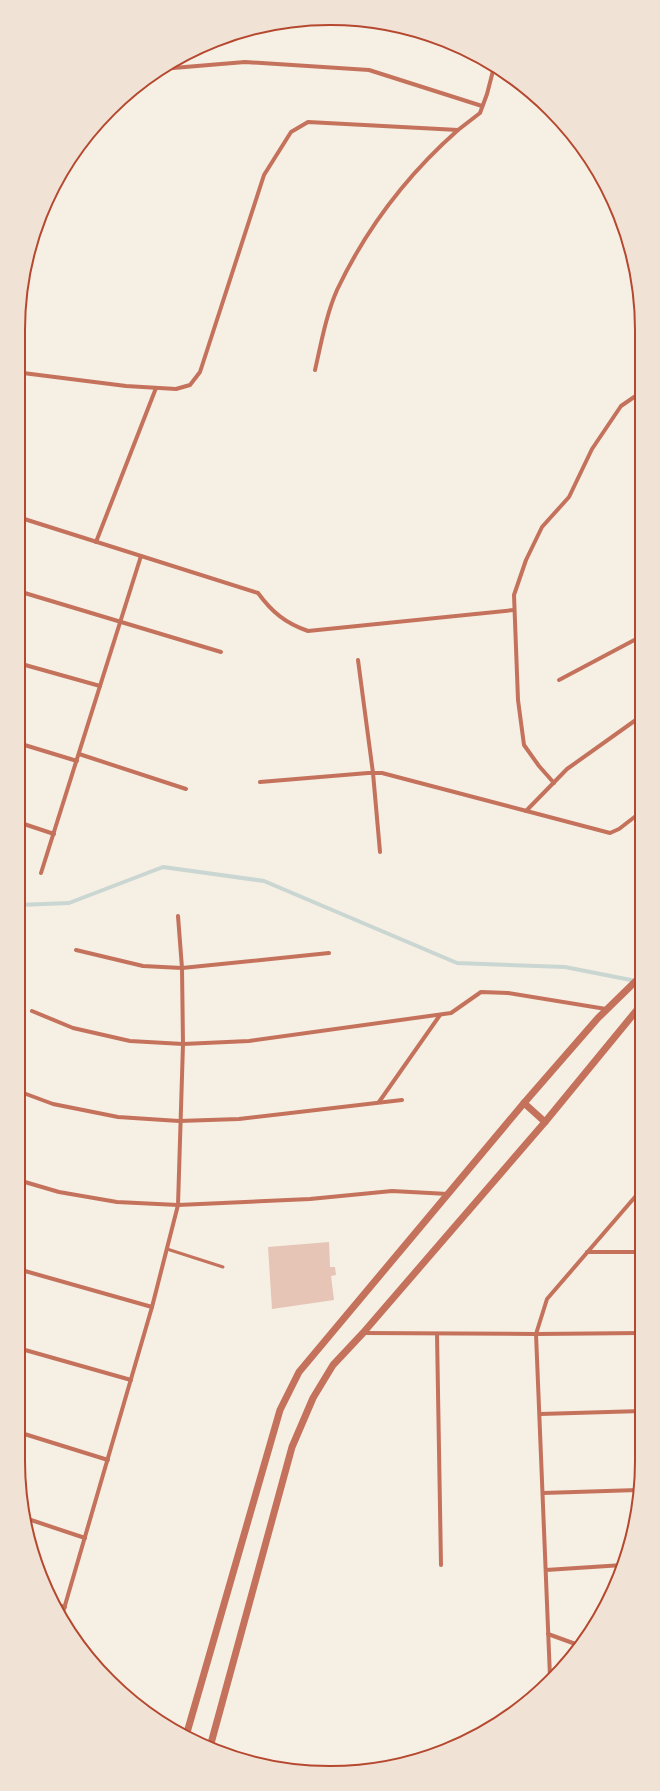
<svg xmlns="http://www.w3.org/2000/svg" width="660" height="1791" viewBox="0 0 660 1791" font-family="'Work Sans',sans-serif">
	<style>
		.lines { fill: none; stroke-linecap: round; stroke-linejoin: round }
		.stream { stroke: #c9d6d2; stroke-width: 4 }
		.building { fill: #e6c5b7 }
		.service { stroke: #c5725c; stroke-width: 3 }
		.minor { stroke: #c5725c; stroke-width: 4 }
		.tertiary { stroke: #c5725c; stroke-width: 7 }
		.rim { fill: none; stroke: #b5482f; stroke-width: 2 }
	</style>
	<rect width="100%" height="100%" fill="#f6efe4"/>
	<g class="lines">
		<path class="stream" d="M 18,905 L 69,903 L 163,867 L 264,881 L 457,963 L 565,967 L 641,982"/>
	</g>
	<path class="building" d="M 329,1242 L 330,1267 L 335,1267 L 336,1275 L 331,1276 L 334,1300 L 272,1309 L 268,1247 Z"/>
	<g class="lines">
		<path class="service" d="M 167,1249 L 223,1267"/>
		<g class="minor">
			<path d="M 161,69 L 245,62 L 369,70 L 482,106"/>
			<path d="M 315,370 C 321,344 326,315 337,290 C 366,229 407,175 458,130"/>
			<path d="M 18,375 L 23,373 L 126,386 L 176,389 L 190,385 L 200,372 L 264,175 L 291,132 L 308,122 L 458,130 L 480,113 L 487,94 L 494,67"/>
			<path d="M 18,517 L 258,593 C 272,612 285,623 308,631 L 514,610"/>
			<path d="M 96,542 L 156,388"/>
			<path d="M 640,555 L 637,566 L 640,586"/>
			<path d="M 18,591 L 221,652"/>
			<path d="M 358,660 L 373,773 L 380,852"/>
			<path d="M 18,663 L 100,686"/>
			<path d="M 559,680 L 640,637"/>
			<path d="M 18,743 L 77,761"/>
			<path d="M 79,754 L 186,789"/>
			<path d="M 260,782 L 368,773 L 382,773 L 610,833 L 619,829 L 641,812"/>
			<path d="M 554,783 L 539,766 L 524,745 L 518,700 L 514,595 L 526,560 L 542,527 L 569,497 L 592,449 L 621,406 L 640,393"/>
			<path d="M 526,811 L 567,769 L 640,717"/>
			<path d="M 18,822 L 54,834"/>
			<path d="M 41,873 L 141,556"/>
			<path d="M 76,950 L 143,966 L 182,968 L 329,953"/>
			<path d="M 32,1011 L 73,1028 L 130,1041 L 183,1044 L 249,1041 L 451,1013 L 481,992 L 508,993 L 606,1009"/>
			<path d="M 18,1091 L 53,1104 L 118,1117 L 179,1121 L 239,1119 L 402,1100"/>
			<path d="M 379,1102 L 440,1015"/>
			<path d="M 18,1180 L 59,1192 L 117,1202 L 178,1205 L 310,1199 L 392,1191 L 448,1194"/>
			<path d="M 641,1190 L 547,1299 L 536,1334 L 642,1333"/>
			<path d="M 587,1252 L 642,1252"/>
			<path d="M 18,1269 L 152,1307"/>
			<path d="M 363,1333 L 536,1334 L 550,1677"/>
			<path d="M 437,1334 L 441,1565"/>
			<path d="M 18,1348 L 131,1380"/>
			<path d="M 540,1414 L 642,1411"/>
			<path d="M 18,1432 L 108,1460"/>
			<path d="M 543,1493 L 638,1490"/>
			<path d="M 28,1519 L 85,1538"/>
			<path d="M 546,1570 L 623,1565"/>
			<path d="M 54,1604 L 65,1607"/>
			<path d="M 61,1619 L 152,1307 L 178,1205 L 183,1044 L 182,968 L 178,916"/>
			<path d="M 548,1634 L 581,1646"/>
		</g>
		<g class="tertiary">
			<path d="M 524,1103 L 545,1122"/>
			<path d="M 186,1736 L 280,1410 L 299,1372 L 524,1103 L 598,1018 L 641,976"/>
			<path d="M 210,1747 L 292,1447 L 313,1398 L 333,1365 L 363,1333 L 545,1122 L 641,1005"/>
		</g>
	</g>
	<path d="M0 0H660V1791H0ZM330 25H330A305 305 0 0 1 635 330V1461A305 305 0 0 1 330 1766H330A305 305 0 0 1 25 1461V330A305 305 0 0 1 330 25Z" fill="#f1e2d6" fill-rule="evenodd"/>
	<path class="rim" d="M330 25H330A305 305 0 0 1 635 330V1461A305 305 0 0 1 330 1766H330A305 305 0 0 1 25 1461V330A305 305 0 0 1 330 25Z"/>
</svg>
